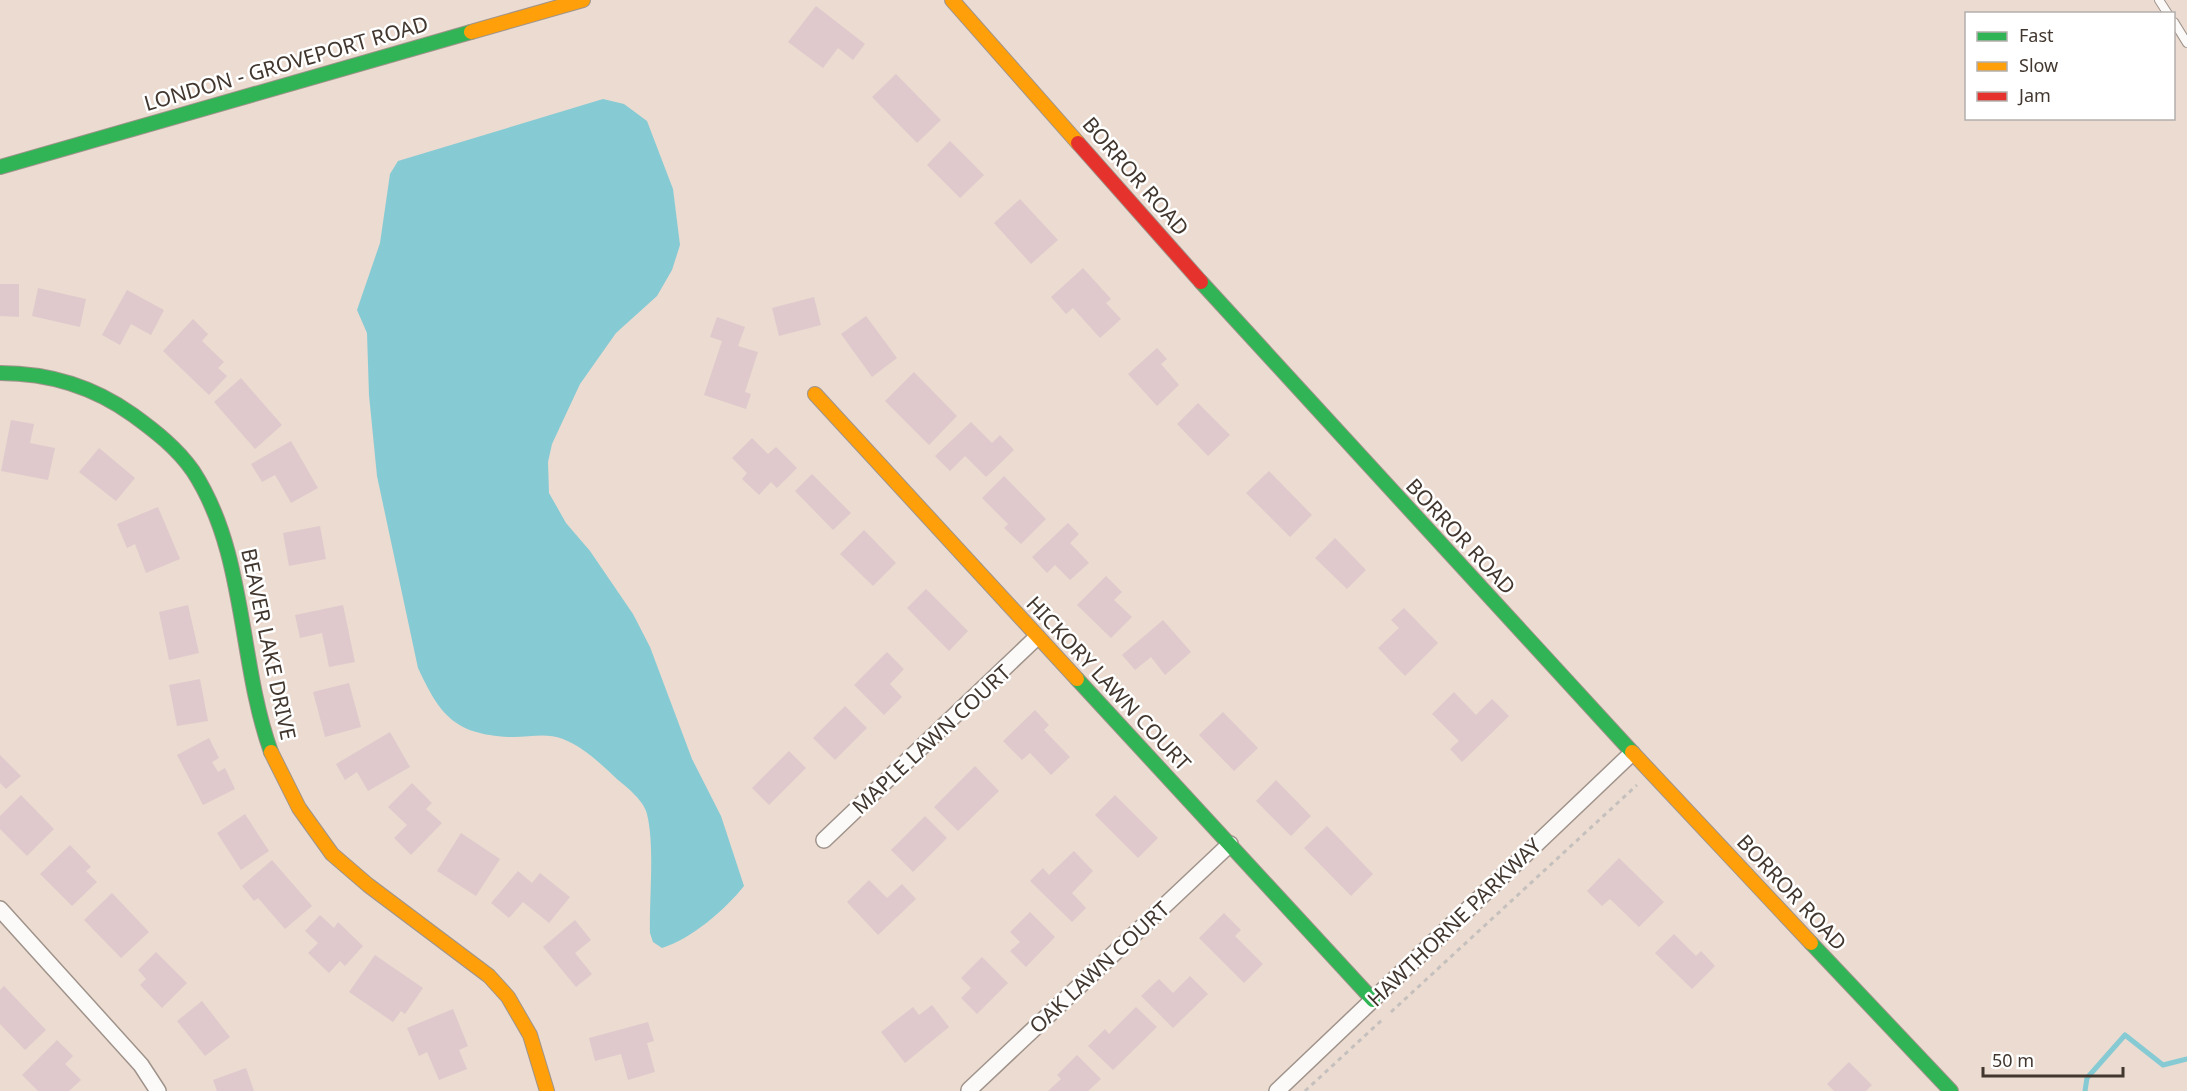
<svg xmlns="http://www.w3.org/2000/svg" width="2187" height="1091" viewBox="0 0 2187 1091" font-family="'Noto Sans',sans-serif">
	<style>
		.water { fill: #86cad4 }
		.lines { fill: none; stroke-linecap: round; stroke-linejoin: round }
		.stream { stroke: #86cad4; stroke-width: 5 }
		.building { fill: #dfc9cd }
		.lane-casing { stroke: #9f938b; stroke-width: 10 }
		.street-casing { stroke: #9f938b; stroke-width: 18 }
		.fast-casing { stroke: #9f938b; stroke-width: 16 }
		.slow-casing { stroke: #9f938b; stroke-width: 16 }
		.jam-casing { stroke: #9f938b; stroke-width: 16 }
		.path { stroke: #c5c0bd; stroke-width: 3; stroke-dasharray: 4.5 4.5; stroke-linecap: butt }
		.lane { stroke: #fcfaf8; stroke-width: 8 }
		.street { stroke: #fcfaf8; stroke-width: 15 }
		.fast { stroke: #30b455; stroke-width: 14 }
		.slow { stroke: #ff9f0a; stroke-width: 14 }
		.jam { stroke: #e5322d; stroke-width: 14 }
		.labels { text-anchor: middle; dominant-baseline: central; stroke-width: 5; stroke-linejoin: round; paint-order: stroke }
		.street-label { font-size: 21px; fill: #42372f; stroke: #fff }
	</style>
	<rect width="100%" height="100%" fill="#ebdbd0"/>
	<path class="water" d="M 603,99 L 624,104 L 647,121 L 673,189 L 680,245 L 672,270 L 657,296 L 616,333 L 580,384 L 552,444 L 548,462 L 549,493 L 566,523 L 590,551 L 633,614 L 650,647 L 692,759 L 721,816 L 744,886 C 725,910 691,939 662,948 L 653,942 L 650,933 C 649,898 655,847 647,814 C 644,801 628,788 618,780 C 602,765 584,747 563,739 C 544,732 528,738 509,737 C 454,734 440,715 418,668 L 377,476 L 369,395 L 367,333 L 357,310 L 380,243 L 390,174 L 398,161 Z"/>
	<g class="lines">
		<path class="stream" d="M 2085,1091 L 2087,1078 L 2125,1035 L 2163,1065 L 2187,1059"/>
	</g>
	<g class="building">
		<path d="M 816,6 L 865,44 L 853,60 L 838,48 L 823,68 L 788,42 Z"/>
		<path d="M 896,74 L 941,120 L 917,143 L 872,97 Z"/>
		<path d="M 950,141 L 984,175 L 960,198 L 927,165 Z"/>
		<path d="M 1020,199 L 1058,240 L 1031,264 L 994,223 Z"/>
		<path d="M 1083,268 L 1111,299 L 1106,303 L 1121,319 L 1100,338 L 1073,308 L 1066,314 L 1051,297 Z"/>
		<path d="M 0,284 L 19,284 L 19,317 L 0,316 Z"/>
		<path d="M 38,288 L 86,299 L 80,327 L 32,316 Z"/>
		<path d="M 127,290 L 164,310 L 151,335 L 131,324 L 120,345 L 102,335 Z"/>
		<path d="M 814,297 L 821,325 L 779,336 L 772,308 Z"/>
		<path d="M 866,316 L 897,358 L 872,377 L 841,334 Z"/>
		<path d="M 717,317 L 745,327 L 738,346 L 758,352 L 745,392 L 751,394 L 746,409 L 704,395 L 722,341 L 710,337 Z"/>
		<path d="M 193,319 L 208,334 L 202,341 L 224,362 L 218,368 L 227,376 L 209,395 L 163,351 Z"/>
		<path d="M 1157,348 L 1167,359 L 1161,364 L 1179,385 L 1157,406 L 1128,374 Z"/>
		<path d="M 914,372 L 957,416 L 929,445 L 885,401 Z"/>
		<path d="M 241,378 L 282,425 L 255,449 L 214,402 Z"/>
		<path d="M 1198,403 L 1230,435 L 1208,456 L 1177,424 Z"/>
		<path d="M 11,420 L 34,424 L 30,443 L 55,448 L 48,480 L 1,471 Z"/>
		<path d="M 971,422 L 992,443 L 1000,435 L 1014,450 L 986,477 L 965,456 L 950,471 L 935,456 Z"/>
		<path d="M 752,438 L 768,454 L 776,447 L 797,468 L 777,488 L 771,482 L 759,495 L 742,479 L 747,473 L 732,458 Z"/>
		<path d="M 291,441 L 318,488 L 291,503 L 275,475 L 262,482 L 251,464 Z"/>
		<path d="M 99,448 L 135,478 L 116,501 L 79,472 Z"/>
		<path d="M 1269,471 L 1312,515 L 1290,537 L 1246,493 Z"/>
		<path d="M 812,474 L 851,513 L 833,530 L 795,491 Z"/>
		<path d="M 1004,476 L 1046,519 L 1021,544 L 1004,528 L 1008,524 L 982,498 Z"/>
		<path d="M 158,507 L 180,559 L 146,573 L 135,544 L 127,548 L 117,524 Z"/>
		<path d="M 1068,523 L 1079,534 L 1070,543 L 1089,563 L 1070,580 L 1055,565 L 1047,573 L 1032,557 Z"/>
		<path d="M 320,526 L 326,559 L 289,566 L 283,533 Z"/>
		<path d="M 864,530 L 896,563 L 873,586 L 840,554 Z"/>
		<path d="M 1335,538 L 1366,570 L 1347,589 L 1315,558 Z"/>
		<path d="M 1106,576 L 1122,592 L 1114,600 L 1132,617 L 1111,638 L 1077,605 Z"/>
		<path d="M 926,589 L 968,631 L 949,651 L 907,608 Z"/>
		<path d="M 188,605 L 199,653 L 169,660 L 159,612 Z"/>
		<path d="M 343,605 L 355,662 L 329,667 L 322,633 L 300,638 L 295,615 Z"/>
		<path d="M 1404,608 L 1438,643 L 1405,676 L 1378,648 L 1399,628 L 1391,620 Z"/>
		<path d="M 1163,620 L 1191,652 L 1165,675 L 1151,657 L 1135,670 L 1122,655 Z"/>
		<path d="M 887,652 L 904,669 L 890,684 L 902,697 L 884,715 L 854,685 Z"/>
		<path d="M 200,679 L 208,721 L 177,726 L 169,685 Z"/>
		<path d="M 349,683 L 361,727 L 325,737 L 313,692 Z"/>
		<path d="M 1454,692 L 1476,715 L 1492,699 L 1509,716 L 1462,762 L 1450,749 L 1459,741 L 1432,714 Z"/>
		<path d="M 845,706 L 867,728 L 835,760 L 813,738 Z"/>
		<path d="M 1035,710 L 1049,725 L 1044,730 L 1070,757 L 1051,775 L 1030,753 L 1022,760 L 1003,741 Z"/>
		<path d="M 1223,712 L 1258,748 L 1234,771 L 1199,735 Z"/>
		<path d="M 390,732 L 410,767 L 368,791 L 357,772 L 345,780 L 336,764 Z"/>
		<path d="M 209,738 L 219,758 L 212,762 L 218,772 L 225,768 L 235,789 L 203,805 L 177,755 Z"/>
		<path d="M 789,751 L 806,768 L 769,805 L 752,788 Z"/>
		<path d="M 0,755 L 21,776 L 6,789 L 0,783 Z"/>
		<path d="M 975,766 L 999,791 L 958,831 L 934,807 Z"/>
		<path d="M 1276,780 L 1311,816 L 1291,836 L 1256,801 Z"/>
		<path d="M 412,783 L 432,803 L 426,809 L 442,823 L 411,855 L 394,838 L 407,825 L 388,807 Z"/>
		<path d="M 21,795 L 54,829 L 27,856 L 0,829 L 0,816 Z"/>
		<path d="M 1115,795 L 1158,838 L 1138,858 L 1095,815 Z"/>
		<path d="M 245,814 L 269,851 L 241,870 L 217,833 Z"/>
		<path d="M 925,816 L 947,838 L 913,872 L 891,850 Z"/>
		<path d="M 1327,826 L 1373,874 L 1351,896 L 1304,848 Z"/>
		<path d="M 461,833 L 500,859 L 476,896 L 437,871 Z"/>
		<path d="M 70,845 L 91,867 L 86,871 L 97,882 L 72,906 L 40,874 Z"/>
		<path d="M 1074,851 L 1093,871 L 1072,893 L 1086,908 L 1072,922 L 1030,881 L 1043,868 L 1049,875 Z"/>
		<path d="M 1619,858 L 1664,902 L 1639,927 L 1610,899 L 1602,906 L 1587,891 Z"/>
		<path d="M 272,860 L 312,906 L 285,929 L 258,898 L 254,901 L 242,886 Z"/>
		<path d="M 518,871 L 532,883 L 540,873 L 570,897 L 549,923 L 523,902 L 509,918 L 491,903 Z"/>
		<path d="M 869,880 L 887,898 L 902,884 L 916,899 L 878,935 L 847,902 Z"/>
		<path d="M 112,893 L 149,932 L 121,958 L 84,920 Z"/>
		<path d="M 1030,912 L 1055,937 L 1026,967 L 1010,951 L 1020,942 L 1010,932 Z"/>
		<path d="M 1224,913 L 1241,930 L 1235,936 L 1263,964 L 1244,983 L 1199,938 Z"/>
		<path d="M 320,915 L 334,928 L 338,922 L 363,946 L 345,966 L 340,961 L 329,973 L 308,953 L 318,943 L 305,931 Z"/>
		<path d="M 575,920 L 591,940 L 575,953 L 592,974 L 576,987 L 543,947 Z"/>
		<path d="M 1674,934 L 1696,956 L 1701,951 L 1715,966 L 1692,989 L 1655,953 Z"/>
		<path d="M 156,952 L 187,983 L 162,1008 L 140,985 L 146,979 L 138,970 Z"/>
		<path d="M 375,955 L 423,988 L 405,1014 L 401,1011 L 393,1022 L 349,992 Z"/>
		<path d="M 982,957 L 1008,983 L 977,1014 L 961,998 L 971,988 L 961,978 Z"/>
		<path d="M 1190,976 L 1208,994 L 1173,1028 L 1141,996 L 1159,979 L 1173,993 Z"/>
		<path d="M 4,986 L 46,1030 L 25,1050 L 0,1024 L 0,990 Z"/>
		<path d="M 202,1001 L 230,1037 L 205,1056 L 177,1021 Z"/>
		<path d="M 932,1005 L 949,1027 L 905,1063 L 881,1032 L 913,1007 L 919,1015 Z"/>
		<path d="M 1136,1007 L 1157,1027 L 1113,1070 L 1088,1046 L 1105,1029 L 1109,1034 Z"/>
		<path d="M 453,1009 L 468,1046 L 459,1050 L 467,1069 L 439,1080 L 427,1052 L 419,1056 L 407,1028 Z"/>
		<path d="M 648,1022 L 654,1041 L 647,1043 L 655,1072 L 628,1080 L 621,1054 L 595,1061 L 589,1038 Z"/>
		<path d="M 57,1040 L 73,1056 L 65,1064 L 81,1080 L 69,1091 L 38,1091 L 22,1075 Z"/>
		<path d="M 1077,1055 L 1101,1079 L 1088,1091 L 1048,1091 L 1061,1079 L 1057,1075 Z"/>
		<path d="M 1849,1062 L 1872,1085 L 1866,1091 L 1834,1091 L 1827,1084 Z"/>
		<path d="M 246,1068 L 254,1091 L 217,1091 L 213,1080 Z"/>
	</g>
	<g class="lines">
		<g class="lane-casing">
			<g id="lane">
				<path d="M 2159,0 L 2168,14"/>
				<path d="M 2174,22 L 2187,43"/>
			</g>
		</g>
		<g class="street-casing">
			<g id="street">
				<path d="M 824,840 L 1037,637"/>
				<path d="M 0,909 L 141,1065 L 158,1091"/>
				<path d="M 969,1090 L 1230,844"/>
				<path d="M 1277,1091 L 1632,753"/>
			</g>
		</g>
		<g class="fast-casing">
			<g id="fast">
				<path d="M 0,167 L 471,32"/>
				<path d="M 1201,282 L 1632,752"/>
				<path d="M 0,373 C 48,373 94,387 133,415 C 155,431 177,448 193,471 C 247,554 238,660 271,752"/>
				<path d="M 1077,679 L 1373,1000"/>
				<path d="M 1811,943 L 1951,1091"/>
			</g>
		</g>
		<g class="slow-casing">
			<g id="slow">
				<path d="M 952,0 L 1078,143"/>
				<path d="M 471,32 L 583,0"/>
				<path d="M 815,394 L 1077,679"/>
				<path d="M 271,752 L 299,808 L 332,854 L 368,885 L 489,976 L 508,997 L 530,1035 L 547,1091"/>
				<path d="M 1632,752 L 1811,943"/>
			</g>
		</g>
		<g class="jam-casing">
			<path id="jam" d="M 1078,143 L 1201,282"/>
		</g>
		<g class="path">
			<path d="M 1391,1012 L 1637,785"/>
			<path d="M 1305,1091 L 1383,1019"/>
		</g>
		<use href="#lane" class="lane"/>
		<use href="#street" class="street"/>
		<use href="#fast" class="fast"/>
		<use href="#slow" class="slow"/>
		<use href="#jam" class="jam"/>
	</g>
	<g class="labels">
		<g class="street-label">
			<text transform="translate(286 63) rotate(-16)">LONDON - GROVEPORT ROAD</text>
			<text transform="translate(1136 176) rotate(49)">BORROR ROAD</text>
			<text transform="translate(1461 536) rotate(47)">BORROR ROAD</text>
			<text transform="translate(269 644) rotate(78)">BEAVER LAKE DRIVE</text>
			<text transform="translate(1109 683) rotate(47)">HICKORY LAWN COURT</text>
			<text transform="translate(931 739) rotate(-43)">MAPLE LAWN COURT</text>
			<text transform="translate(1792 892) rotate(47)">BORROR ROAD</text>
			<text transform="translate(1454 922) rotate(-44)">HAWTHORNE PARKWAY</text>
			<text transform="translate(1099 967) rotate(-43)">OAK LAWN COURT</text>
		</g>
	</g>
	<rect x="1965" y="12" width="210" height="108" fill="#ffffff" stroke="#b3afac" stroke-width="1.5"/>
	<rect x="1977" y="32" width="30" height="9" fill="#30b455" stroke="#b3afac" stroke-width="1.5"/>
	<text x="2019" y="42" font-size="18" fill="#42372f">Fast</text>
	<rect x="1977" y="62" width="30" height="9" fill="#ff9f0a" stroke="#b3afac" stroke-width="1.5"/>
	<text x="2019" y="72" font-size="18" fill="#42372f">Slow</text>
	<rect x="1977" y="92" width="30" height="9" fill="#e5322d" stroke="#b3afac" stroke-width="1.5"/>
	<text x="2019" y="102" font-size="18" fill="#42372f">Jam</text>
	<path d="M1983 1067v9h140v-9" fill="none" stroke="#42372f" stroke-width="3"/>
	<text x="1992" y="1067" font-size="18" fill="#42372f" stroke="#ffffff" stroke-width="4.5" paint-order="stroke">50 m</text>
</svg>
